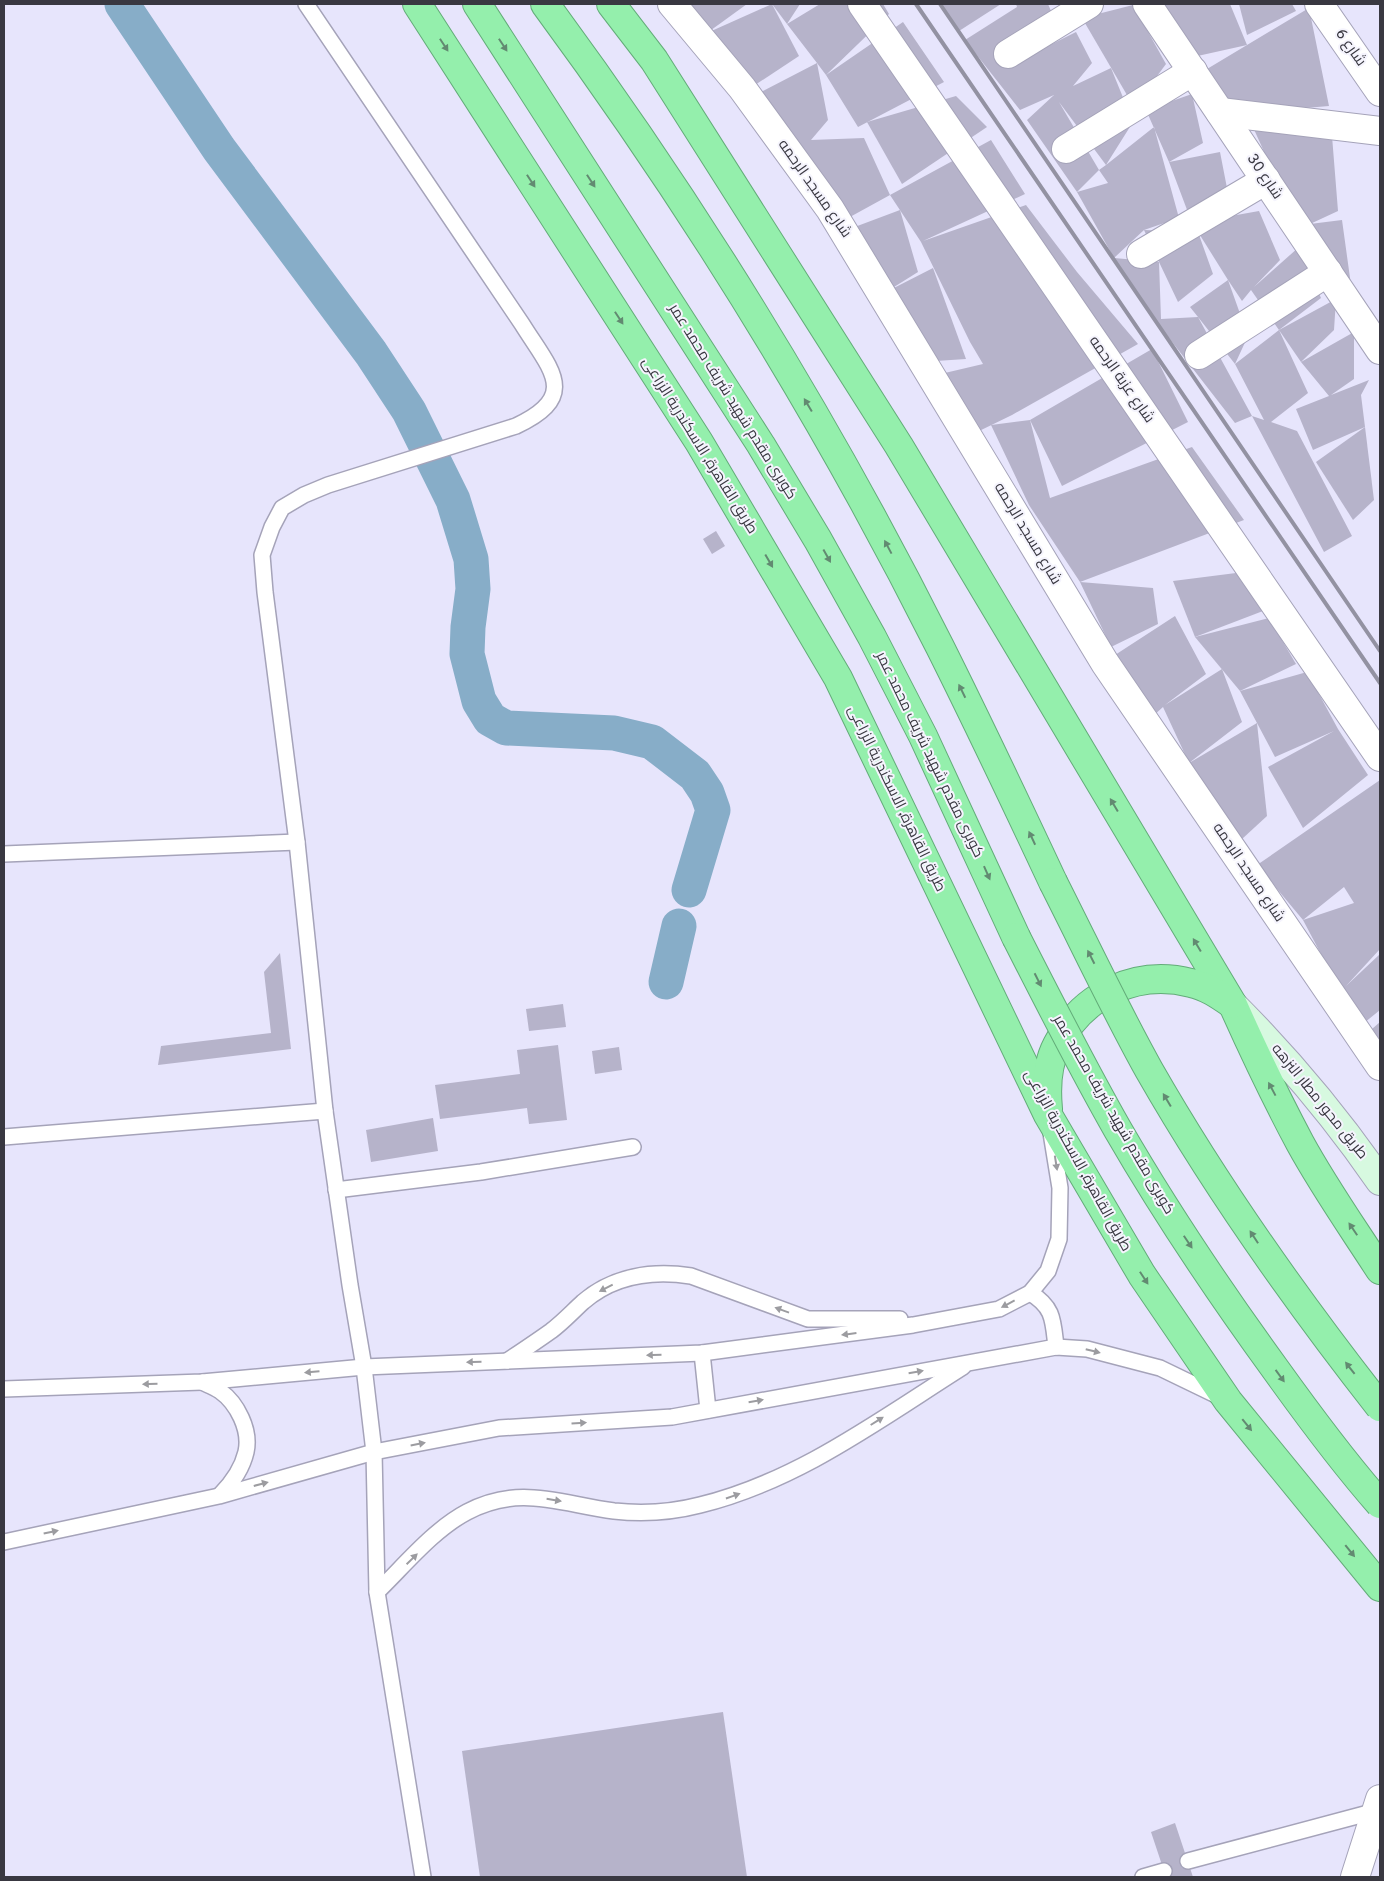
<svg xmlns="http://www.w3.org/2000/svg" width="1384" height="1881" viewBox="0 0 1384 1881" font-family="Overpass,Cairo,sans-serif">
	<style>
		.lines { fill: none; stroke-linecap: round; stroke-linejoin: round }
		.canal { stroke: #87adc8; stroke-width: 35 }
		.building { fill: #b6b3ca; fill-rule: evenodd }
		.service-casing { stroke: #a5a3b9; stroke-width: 18 }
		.minor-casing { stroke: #a5a3b9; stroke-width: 30 }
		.secondary-casing { stroke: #a5a3b9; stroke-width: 30 }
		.trunk-casing { stroke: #63ac79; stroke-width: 30 }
		.service { stroke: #fff; stroke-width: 15 }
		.minor { stroke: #fff; stroke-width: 28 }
		.secondary { stroke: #d7f9e0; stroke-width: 28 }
		.trunk { stroke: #94efac; stroke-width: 28 }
		.rail { stroke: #9392a2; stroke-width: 4 }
		.trunk-bridge-casing { stroke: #63ac79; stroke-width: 30; stroke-linecap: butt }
		.trunk-bridge { stroke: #94efac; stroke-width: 28 }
		.oneway { fill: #628a71 }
		.oneway2 { fill: #9c9ca0 }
		.labels { text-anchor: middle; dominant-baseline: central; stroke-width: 4; stroke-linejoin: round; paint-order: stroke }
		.street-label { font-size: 15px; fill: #393841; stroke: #f5f4fd }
	</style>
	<rect width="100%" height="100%" fill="#e7e5fc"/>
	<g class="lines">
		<g class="canal">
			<path d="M 122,4 L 219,149 L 371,353 L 409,411 L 453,500 L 471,559 L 473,589 L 468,627 L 467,654 L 479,701 L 490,719 L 506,728 L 614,733 L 652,742 L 695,775 L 707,793 L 713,810 L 689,890"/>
			<path d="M 666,982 L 679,926"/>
		</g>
	</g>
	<g class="building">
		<path d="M 686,4 L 747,4 L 707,33 Z"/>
		<path d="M 772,4 L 799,56 L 755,85 L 707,33 Z"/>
		<path d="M 772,4 L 800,4 L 787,24 L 820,4 L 883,4 L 889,14 L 826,75 L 903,22 L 944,82 L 858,127 L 826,75 L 817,63 L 787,24 Z"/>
		<path d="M 940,4 L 1001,4 L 959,31 Z"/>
		<path d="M 1016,4 L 1048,4 L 1051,11 L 1031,39 L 1036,52 L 1076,32 L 1092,63 L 1073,86 L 1111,68 L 1133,122 L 1106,165 L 1154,127 L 1179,218 L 1144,230 L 1198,232 L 1192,223 L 1169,162 L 1146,110 L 1192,94 L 1203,143 L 1169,162 L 1220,152 L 1227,188 L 1192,223 L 1259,211 L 1280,260 L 1254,287 L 1299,247 L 1321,298 L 1279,330 L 1251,290 L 1242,301 L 1228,280 L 1248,336 L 1235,364 L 1198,317 L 1252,416 L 1235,423 L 1162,329 L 1114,258 L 1077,192 L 1108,183 L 1099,170 L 1106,165 L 1059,102 L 1099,170 L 1077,192 L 1027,120 L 1054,95 L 1020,110 L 965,40 L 1017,7 ZM 1144,230 L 1159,262 L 1114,258 ZM 1198,232 L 1228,280 L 1190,307 L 1198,317 L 1161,319 L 1159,262 L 1178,302 L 1213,274 Z"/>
		<path d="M 1152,4 L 1230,4 L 1247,45 L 1309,8 L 1329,106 L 1233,114 L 1207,69 L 1247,45 L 1184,59 Z"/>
		<path d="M 1239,4 L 1292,4 L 1296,11 L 1247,35 Z"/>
		<path d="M 1133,5 L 1166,64 L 1134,107 L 1082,18 Z"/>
		<path d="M 817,63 L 828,120 L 811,140 L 864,138 L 890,195 L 839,223 L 803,149 L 794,159 L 761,92 Z"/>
		<path d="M 956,96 L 987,127 L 902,184 L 867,122 Z"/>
		<path d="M 1252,125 L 1332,136 L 1338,211 L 1310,224 L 1342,220 L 1351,285 L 1299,229 Z"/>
		<path d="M 991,140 L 1025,194 L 923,241 L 1026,205 L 1077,272 L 1138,344 L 1012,415 L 975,433 L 932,376 L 983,364 L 970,342 L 921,242 L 890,195 Z"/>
		<path d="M 900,210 L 918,272 L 886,292 L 933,268 L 966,359 L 936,361 L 882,294 L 844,231 Z"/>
		<path d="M 1336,299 L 1334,330 L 1301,362 L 1354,332 L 1354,379 L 1331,395 L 1369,380 L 1361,395 L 1365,427 L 1313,450 L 1296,409 L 1329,396 L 1301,362 L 1279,330 L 1308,393 L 1271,422 L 1297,431 L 1352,536 L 1324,552 L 1252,416 L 1264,420 L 1235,364 L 1279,330 Z"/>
		<path d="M 1152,349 L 1188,422 L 1062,486 L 1030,420 L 1050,498 L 1192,447 L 1244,520 L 1080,582 L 1153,588 L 1158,624 L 1111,647 L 1080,582 L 1029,505 L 991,425 L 1030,420 Z"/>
		<path d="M 1365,427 L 1374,500 L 1353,520 L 1316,462 Z"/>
		<path d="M 716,531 L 725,546 L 712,554 L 703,539 Z"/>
		<path d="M 1236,573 L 1263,611 L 1195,637 L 1173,581 Z"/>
		<path d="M 1175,616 L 1206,674 L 1165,705 L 1222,669 L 1242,722 L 1189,763 L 1163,707 L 1153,716 L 1115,655 Z"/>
		<path d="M 1269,618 L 1296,664 L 1240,691 L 1195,637 Z"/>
		<path d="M 1307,672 L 1338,729 L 1368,775 L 1303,828 L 1268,767 L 1334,731 L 1275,757 L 1240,691 Z"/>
		<path d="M 1257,723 L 1267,816 L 1242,839 L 1189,763 Z"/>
		<path d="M 1380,780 L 1380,949 L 1346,986 L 1380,954 L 1380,1010 L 1364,1023 L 1341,992 L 1303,920 L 1257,865 ZM 1344,887 L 1354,903 L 1303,920 Z"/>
		<path d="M 280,953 L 291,1049 L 158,1065 L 161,1046 L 271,1033 L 264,972 Z"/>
		<path d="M 563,1004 L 566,1027 L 529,1031 L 526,1009 Z"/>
		<path d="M 1380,1022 L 1380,1041 L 1372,1029 Z"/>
		<path d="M 558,1045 L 567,1120 L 529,1124 L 527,1108 L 440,1119 L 435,1085 L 520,1074 L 517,1050 Z"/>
		<path d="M 619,1047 L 622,1070 L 595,1074 L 592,1051 Z"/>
		<path d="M 433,1118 L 438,1151 L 371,1162 L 366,1130 Z"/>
		<path d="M 723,1712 L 747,1877 L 480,1877 L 462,1751 Z"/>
		<path d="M 1175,1823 L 1193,1877 L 1166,1877 L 1151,1832 Z"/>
	</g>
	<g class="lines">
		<g class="service-casing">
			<g id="service">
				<path d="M 306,4 L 522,324 C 550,369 581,396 516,426 L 328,485 L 304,495 L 282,508 L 272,527 L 262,555 L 265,592 L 297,842 L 325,1111 L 350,1285 L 364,1367 L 374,1452 L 377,1592 L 423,1877"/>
				<path d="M 4,854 L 297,842"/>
				<path d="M 4,1137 L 325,1111"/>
				<path d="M 336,1190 L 481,1172 L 633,1147"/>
				<path d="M 1030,1293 C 1054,1307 1053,1321 1056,1347"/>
				<path d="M 702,1353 L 708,1410"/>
				<path d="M 507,1361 C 522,1351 537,1341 551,1331 C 563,1322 572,1312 583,1302 C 613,1276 652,1270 691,1276 L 808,1319 L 900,1319"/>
				<path d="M 202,1382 C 208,1385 214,1387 220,1391 C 237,1403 251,1430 246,1452 C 242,1469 232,1483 220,1495"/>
				<path d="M 4,1389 L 202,1382 L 364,1367 L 702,1353 L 913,1325 L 999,1309 L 1030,1293 L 1048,1271 L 1059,1239 L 1060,1188 L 1051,1133"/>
				<path d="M 4,1542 L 219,1496 L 374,1452 L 499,1428 L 672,1417 L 1056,1347 L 1087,1349 L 1160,1368 L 1222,1398"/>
				<path d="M 377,1592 C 404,1566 433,1530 467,1512 C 520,1484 560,1504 614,1511 C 642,1514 673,1512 700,1505 C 798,1481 879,1420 963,1367"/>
				<path d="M 1188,1861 L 1376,1811"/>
				<path d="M 1143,1877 L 1164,1871"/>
			</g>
		</g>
		<g class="minor-casing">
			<g id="minor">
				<path d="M 672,4 L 742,88 L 830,209 L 1105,663 L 1380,1066"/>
				<path d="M 862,4 L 1380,757"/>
				<path d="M 1147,4 L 1380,350"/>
				<path d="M 1319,4 L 1380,92"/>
				<path d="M 1008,54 L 1089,4"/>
				<path d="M 1220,112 L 1380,131"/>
				<path d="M 1066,149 L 1193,71"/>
				<path d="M 1141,254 L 1266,180"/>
				<path d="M 1199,355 L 1328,272"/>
				<path d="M 1355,1877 L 1380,1799"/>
			</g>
		</g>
		<g class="secondary-casing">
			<path id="secondary" d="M 1233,1005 C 1289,1061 1335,1116 1380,1181"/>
		</g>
		<g class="trunk-casing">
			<g id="trunk">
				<path d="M 417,4 L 699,442 L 838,678 L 1048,1115 L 1142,1275 L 1228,1401 L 1380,1587"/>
				<path d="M 477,4 L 761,445 L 818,540 L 872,637 L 923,736 L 1016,937"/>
				<path d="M 545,4 C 694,206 827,422 940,647 C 979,725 1016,803 1053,882"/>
				<path d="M 611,4 L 654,60 L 899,446 L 1233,1005 C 1254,1052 1276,1098 1300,1143 C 1324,1187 1353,1228 1380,1270"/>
				<path d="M 1048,1109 C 1046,1088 1047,1064 1057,1045 C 1082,995 1136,969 1191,983 C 1206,986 1219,995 1232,1004"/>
			</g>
		</g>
		<use href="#service" class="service"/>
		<use href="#minor" class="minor"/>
		<use href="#secondary" class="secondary"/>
		<use href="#trunk" class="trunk"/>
		<g class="rail">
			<path d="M 916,4 L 1380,683"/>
			<path d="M 940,4 L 1380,651"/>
		</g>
		<g class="trunk-bridge-casing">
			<g id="trunk-bridge">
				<path d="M 1053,882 C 1085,945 1115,1009 1149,1070 C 1217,1189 1296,1300 1380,1407"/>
				<path d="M 1016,937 C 1049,1002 1082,1067 1118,1130 C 1166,1213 1220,1293 1276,1370 C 1309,1416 1343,1462 1380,1504"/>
			</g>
		</g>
		<use href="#trunk-bridge" class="trunk-bridge"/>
	</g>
	<defs><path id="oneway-solid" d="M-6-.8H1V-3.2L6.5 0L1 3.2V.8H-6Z" transform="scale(1.25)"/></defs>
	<g class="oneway">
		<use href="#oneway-solid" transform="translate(444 45) rotate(57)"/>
		<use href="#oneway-solid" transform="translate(503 45) rotate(57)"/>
		<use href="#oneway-solid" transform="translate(531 181) rotate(57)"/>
		<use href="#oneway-solid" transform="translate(591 181) rotate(57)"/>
		<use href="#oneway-solid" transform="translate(619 318) rotate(57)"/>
		<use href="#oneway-solid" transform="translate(808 405) rotate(-121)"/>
		<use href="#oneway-solid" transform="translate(888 547) rotate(-118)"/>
		<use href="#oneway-solid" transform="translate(827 556) rotate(61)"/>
		<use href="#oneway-solid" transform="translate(769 561) rotate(60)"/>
		<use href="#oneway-solid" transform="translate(962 691) rotate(-116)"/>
		<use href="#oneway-solid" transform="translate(1114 805) rotate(-121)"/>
		<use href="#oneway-solid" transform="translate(1032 838) rotate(-115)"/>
		<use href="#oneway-solid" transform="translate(987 873) rotate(66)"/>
		<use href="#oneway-solid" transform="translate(1197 945) rotate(-121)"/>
		<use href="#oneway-solid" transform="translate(1091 957) rotate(-117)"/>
		<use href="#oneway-solid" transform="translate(1038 980) rotate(63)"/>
		<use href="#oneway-solid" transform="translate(1272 1089) rotate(-118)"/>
		<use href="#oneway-solid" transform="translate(1167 1100) rotate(-121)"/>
		<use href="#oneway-solid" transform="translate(1353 1229) rotate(-124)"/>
		<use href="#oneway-solid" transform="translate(1254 1237) rotate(-123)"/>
		<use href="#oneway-solid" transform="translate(1188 1242) rotate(56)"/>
		<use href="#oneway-solid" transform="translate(1144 1278) rotate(57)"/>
		<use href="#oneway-solid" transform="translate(1350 1368) rotate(-128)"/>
		<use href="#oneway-solid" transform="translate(1280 1376) rotate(54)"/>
		<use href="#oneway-solid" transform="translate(1247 1425) rotate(51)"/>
		<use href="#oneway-solid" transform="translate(1350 1551) rotate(51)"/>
	</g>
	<g class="oneway2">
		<use href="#oneway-solid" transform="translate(1056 1163) rotate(81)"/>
		<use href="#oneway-solid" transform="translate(606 1288) rotate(153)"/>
		<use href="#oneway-solid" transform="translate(1008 1304) rotate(152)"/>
		<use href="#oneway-solid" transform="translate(782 1310) rotate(-160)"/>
		<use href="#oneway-solid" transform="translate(849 1334) rotate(173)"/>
		<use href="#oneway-solid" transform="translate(1093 1351) rotate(14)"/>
		<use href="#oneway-solid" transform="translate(654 1355) rotate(178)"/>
		<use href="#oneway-solid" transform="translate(474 1362) rotate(178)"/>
		<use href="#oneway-solid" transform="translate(312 1372) rotate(175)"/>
		<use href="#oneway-solid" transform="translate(916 1372) rotate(-10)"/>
		<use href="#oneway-solid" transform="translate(150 1384) rotate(178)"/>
		<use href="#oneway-solid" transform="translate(756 1401) rotate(-10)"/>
		<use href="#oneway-solid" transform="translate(877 1421) rotate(-32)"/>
		<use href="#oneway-solid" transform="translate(579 1423) rotate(-4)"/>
		<use href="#oneway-solid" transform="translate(418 1444) rotate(-11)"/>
		<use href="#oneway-solid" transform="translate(261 1484) rotate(-15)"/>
		<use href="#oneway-solid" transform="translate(733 1496) rotate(-19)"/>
		<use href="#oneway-solid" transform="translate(554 1500) rotate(9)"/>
		<use href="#oneway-solid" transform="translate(51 1532) rotate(-12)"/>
		<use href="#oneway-solid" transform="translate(412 1559) rotate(-44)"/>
	</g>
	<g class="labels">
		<g class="street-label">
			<text transform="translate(1350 48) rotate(55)">شارع 6</text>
			<text transform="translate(1264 177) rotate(56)">شارع 30</text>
			<text transform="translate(814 189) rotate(55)">شارع مسجد الرحمه</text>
			<text transform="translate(1121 380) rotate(55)">شارع عزبة الرحمه</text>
			<text transform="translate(732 402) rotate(58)">كوبرى مقدم شهيد شريف محمد عمر</text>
			<text transform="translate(699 446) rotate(58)">طريق القاهرة, الاسكندرية الزراعى</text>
			<text transform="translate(1027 534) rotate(59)">شارع مسجد الرحمه</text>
			<text transform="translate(929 755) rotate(64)">كوبرى مقدم شهيد شريف محمد عمر</text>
			<text transform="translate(896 799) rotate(64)">طريق القاهرة, الاسكندرية الزراعى</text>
			<text transform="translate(1248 873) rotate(56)">شارع مسجد الرحمه</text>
			<text transform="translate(1319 1102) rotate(51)">طريق محور مطار النزهه</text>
			<text transform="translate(1113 1115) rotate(60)">كوبرى مقدم شهيد شريف محمد عمر</text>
			<text transform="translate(1077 1161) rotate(61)">طريق القاهرة, الاسكندرية الزراعى</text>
		</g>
	</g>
	<rect width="1384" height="1881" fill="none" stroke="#393841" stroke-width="10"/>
</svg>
